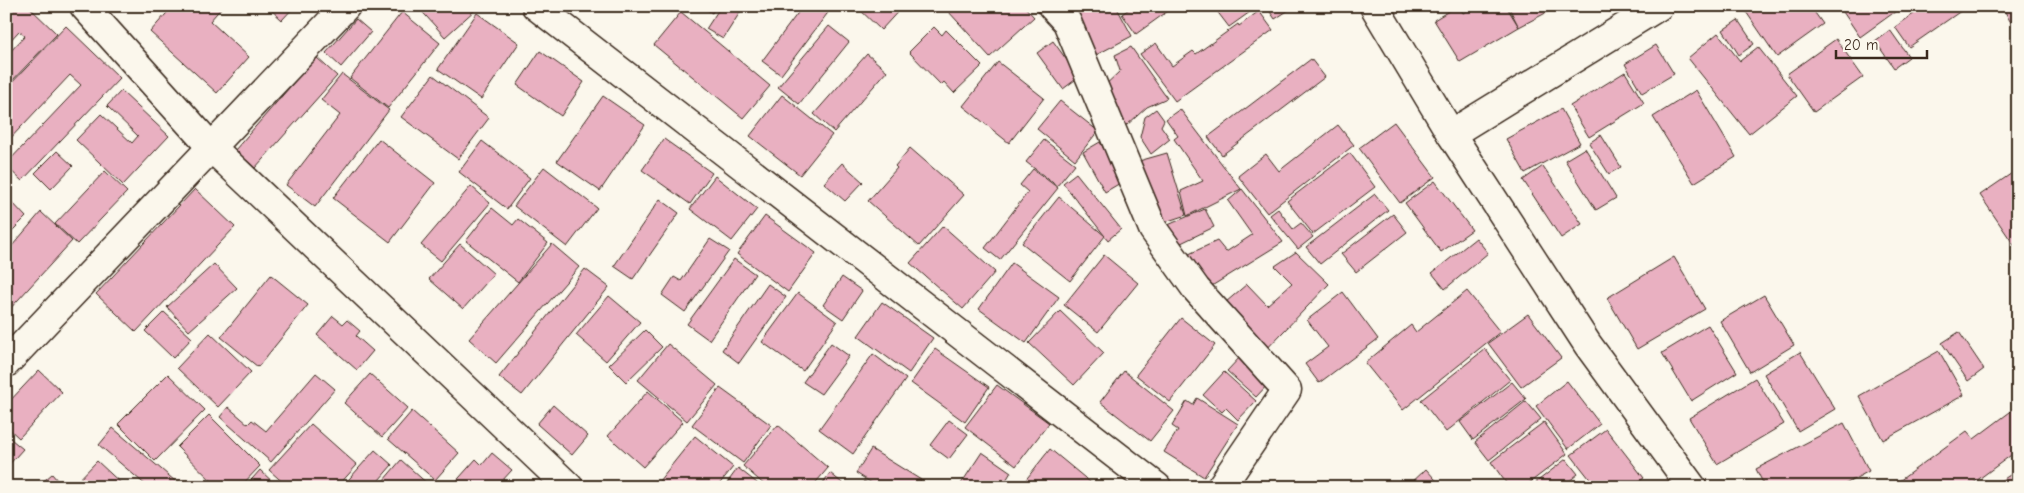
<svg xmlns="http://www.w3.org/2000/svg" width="2024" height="493" viewBox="0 0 2024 493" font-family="'Comic Neue',sans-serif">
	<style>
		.building { fill: #e9b0c1; stroke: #3b2a1e }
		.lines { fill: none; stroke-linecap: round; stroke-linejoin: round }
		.street-casing { stroke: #3b2a1e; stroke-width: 31 }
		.street { stroke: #fbf7ec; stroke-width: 28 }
	</style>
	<rect width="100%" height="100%" fill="#fbf7ec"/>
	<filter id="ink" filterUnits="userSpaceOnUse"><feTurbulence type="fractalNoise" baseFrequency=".02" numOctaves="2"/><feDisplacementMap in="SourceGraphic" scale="10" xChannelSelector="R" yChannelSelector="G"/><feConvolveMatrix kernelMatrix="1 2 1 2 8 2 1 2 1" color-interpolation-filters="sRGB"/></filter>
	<g filter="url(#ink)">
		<g class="building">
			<path d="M 6,6 L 28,6 L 57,34 L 8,85 L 6,83 L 6,56 L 25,36 L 19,31 L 6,45 Z"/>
			<path d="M 173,6 L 223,6 L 210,21 L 249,57 L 217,93 L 150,32 Z"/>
			<path d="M 267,6 L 295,6 L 282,20 Z"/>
			<path d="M 417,6 L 474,6 L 476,9 L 445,37 Z"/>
			<path d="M 701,6 L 716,6 L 712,13 Z"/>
			<path d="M 721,6 L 744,6 L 723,39 L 706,29 Z"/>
			<path d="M 803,6 L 833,6 L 781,75 L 762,61 Z"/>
			<path d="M 856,6 L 903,6 L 881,30 Z"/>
			<path d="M 953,6 L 1024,6 L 1034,17 L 990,57 L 948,11 Z"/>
			<path d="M 1070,6 L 1116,6 L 1132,36 L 1096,55 Z"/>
			<path d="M 1133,6 L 1175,6 L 1136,34 L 1122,14 Z"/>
			<path d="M 1213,6 L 1257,6 L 1257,7 L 1229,27 Z"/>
			<path d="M 1266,6 L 1295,6 L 1275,19 Z"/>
			<path d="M 1457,6 L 1459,6 L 1463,13 L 1475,6 L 1506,6 L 1519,27 L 1460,62 L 1434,20 Z"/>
			<path d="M 1508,6 L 1559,6 L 1519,27 Z"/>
			<path d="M 1742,6 L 1810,6 L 1823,24 L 1777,57 Z"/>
			<path d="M 1839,6 L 1903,6 L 1860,37 Z"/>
			<path d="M 1925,6 L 1968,6 L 1909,47 L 1895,27 Z"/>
			<path d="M 2002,6 L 2018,6 L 2018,17 L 2010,21 Z"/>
			<path d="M 1259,11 L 1273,30 L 1175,101 L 1140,54 L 1156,43 L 1172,66 L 1193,51 L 1196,54 L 1238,24 L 1239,26 Z"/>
			<path d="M 402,12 L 440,43 L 388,108 L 350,78 Z"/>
			<path d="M 681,12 L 770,86 L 743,118 L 654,45 Z"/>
			<path d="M 477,13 L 519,43 L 481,99 L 438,69 Z"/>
			<path d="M 356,19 L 371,32 L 341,67 L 326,53 Z"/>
			<path d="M 1738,20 L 1754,44 L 1739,55 L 1723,30 Z"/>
			<path d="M 66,26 L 120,78 L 22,181 L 6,166 L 6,164 L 81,85 L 70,75 L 6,143 L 6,89 Z"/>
			<path d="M 829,26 L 849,42 L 799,104 L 778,87 Z"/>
			<path d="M 934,27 L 942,35 L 946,30 L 982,66 L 954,93 L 944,82 L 941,85 L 909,52 Z"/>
			<path d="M 1890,30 L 1909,57 L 1894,68 L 1875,41 Z"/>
			<path d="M 1718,33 L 1740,61 L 1758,47 L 1797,96 L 1749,134 L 1688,58 Z"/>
			<path d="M 1836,39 L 1863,77 L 1814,112 L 1787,74 Z"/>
			<path d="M 1053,41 L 1079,77 L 1063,89 L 1037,53 Z"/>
			<path d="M 1656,45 L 1674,74 L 1642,93 L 1625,64 Z"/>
			<path d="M 1131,47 L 1167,98 L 1147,107 L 1127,125 L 1101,89 L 1120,71 L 1115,55 Z"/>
			<path d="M 540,51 L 584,82 L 561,116 L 517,85 Z"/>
			<path d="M 867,54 L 887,71 L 834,132 L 814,114 Z"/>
			<path d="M 316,57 L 337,76 L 255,168 L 235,150 Z"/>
			<path d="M 1311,59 L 1325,77 L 1222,155 L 1208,137 Z"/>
			<path d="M 998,62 L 1044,98 L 1009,143 L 963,106 Z"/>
			<path d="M 1625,72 L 1644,103 L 1589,137 L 1570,106 Z"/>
			<path d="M 342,74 L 389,110 L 315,207 L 286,185 L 340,115 L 321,100 Z"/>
			<path d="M 433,75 L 489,118 L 458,159 L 401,117 Z"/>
			<path d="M 1696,90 L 1736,157 L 1694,183 L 1653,117 Z"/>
			<path d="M 121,91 L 169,136 L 123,185 L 76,140 L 101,114 L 132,143 L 138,136 L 107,106 Z"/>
			<path d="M 782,95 L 832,135 L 800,175 L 750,136 Z"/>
			<path d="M 603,96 L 645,125 L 600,191 L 557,161 Z"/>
			<path d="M 1060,101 L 1098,131 L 1075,160 L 1037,129 Z"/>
			<path d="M 1156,109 L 1164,120 L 1161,126 L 1170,139 L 1151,154 L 1140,137 L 1145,117 Z"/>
			<path d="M 1180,109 L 1241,189 L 1187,216 L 1181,191 L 1203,181 L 1174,139 L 1178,136 L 1166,119 Z"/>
			<path d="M 1561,109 L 1580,143 L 1525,173 L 1506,139 Z"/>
			<path d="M 1394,122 L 1435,177 L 1400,203 L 1359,148 Z"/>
			<path d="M 1338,125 L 1354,145 L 1267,213 L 1238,176 L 1266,154 L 1279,171 Z"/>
			<path d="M 1601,135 L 1621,167 L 1609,174 L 1589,143 Z"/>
			<path d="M 379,139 L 435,183 L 390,242 L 333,198 Z"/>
			<path d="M 664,139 L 712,173 L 690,204 L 642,170 Z"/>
			<path d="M 1044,140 L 1075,164 L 1057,186 L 1026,162 Z"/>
			<path d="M 482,141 L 530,178 L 507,209 L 459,172 Z"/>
			<path d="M 1100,142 L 1122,182 L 1105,192 L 1083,152 Z"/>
			<path d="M 910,148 L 964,195 L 919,246 L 868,201 L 897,168 L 895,166 Z"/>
			<path d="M 1585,148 L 1616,198 L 1596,210 L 1565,160 Z"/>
			<path d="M 57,151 L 73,166 L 51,189 L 35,173 Z"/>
			<path d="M 1167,153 L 1186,215 L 1159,224 L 1139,161 Z"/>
			<path d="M 1350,153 L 1375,187 L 1313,234 L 1287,201 Z"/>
			<path d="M 842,163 L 863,182 L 845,201 L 824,183 Z"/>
			<path d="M 1543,166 L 1582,224 L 1561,238 L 1523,180 Z"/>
			<path d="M 544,167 L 597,208 L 567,247 L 514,206 Z"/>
			<path d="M 1033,169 L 1058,188 L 1000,260 L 985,248 L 1028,192 L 1020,185 Z"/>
			<path d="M 2018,169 L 2018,251 L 1980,195 Z"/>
			<path d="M 105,171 L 127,192 L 77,244 L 55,224 Z"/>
			<path d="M 1076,173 L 1121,229 L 1108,240 L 1063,183 Z"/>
			<path d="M 715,176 L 757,209 L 732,241 L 690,209 Z"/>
			<path d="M 1435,181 L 1472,230 L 1441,252 L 1405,203 Z"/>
			<path d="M 471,186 L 490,203 L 441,261 L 421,245 Z"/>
			<path d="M 195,189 L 235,227 L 136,332 L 96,294 Z"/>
			<path d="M 1242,189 L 1283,242 L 1210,287 L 1189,254 L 1217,241 L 1226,252 L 1252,235 L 1228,201 Z"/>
			<path d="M 1375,194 L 1388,210 L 1320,264 L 1306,247 Z"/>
			<path d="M 1059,197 L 1105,236 L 1070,281 L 1022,243 Z"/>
			<path d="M 660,199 L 679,213 L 633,279 L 614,266 Z"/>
			<path d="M 11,201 L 26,217 L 6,237 L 6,206 Z"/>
			<path d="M 492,208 L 513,225 L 518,219 L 548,243 L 518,282 L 466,241 Z"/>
			<path d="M 1205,209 L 1214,227 L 1177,245 L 1168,225 Z"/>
			<path d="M 1278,209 L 1293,229 L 1301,223 L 1313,237 L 1298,249 L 1270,215 Z"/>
			<path d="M 41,212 L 72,241 L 7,312 L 6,253 Z"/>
			<path d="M 1393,214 L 1407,232 L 1356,272 L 1341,254 Z"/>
			<path d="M 765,216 L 816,253 L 788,292 L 737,254 Z"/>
			<path d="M 943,226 L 995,272 L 963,309 L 910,263 Z"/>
			<path d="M 1476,238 L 1488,253 L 1445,289 L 1432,273 Z"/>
			<path d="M 710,239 L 729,251 L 685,312 L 662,295 L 674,277 L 681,281 Z"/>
			<path d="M 460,244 L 494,274 L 463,309 L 429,279 Z"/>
			<path d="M 552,244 L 579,267 L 496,363 L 469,339 Z"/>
			<path d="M 1296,252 L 1329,284 L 1260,356 L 1219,308 L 1247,284 L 1267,305 L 1292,283 L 1275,266 Z"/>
			<path d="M 1104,255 L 1138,283 L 1098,332 L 1064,305 Z"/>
			<path d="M 1674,257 L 1705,309 L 1637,349 L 1607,298 Z"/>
			<path d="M 734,259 L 755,274 L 709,340 L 687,324 Z"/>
			<path d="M 1012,263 L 1059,297 L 1026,343 L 979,309 Z"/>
			<path d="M 214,264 L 237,288 L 189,331 L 167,307 Z"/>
			<path d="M 585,269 L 609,287 L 522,395 L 499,377 Z"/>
			<path d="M 271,275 L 308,305 L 258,367 L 221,337 Z"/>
			<path d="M 842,277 L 862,291 L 843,319 L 823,305 Z"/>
			<path d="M 768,284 L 786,297 L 739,363 L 722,350 Z"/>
			<path d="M 1467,291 L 1500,332 L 1403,410 L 1365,363 L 1411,325 L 1416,332 Z"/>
			<path d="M 1343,292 L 1378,339 L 1319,383 L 1305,364 L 1328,347 L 1307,320 Z"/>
			<path d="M 798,293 L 837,322 L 803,371 L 762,342 Z"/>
			<path d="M 1764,295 L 1794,345 L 1750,372 L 1720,321 Z"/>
			<path d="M 609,296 L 640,322 L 606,361 L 576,335 Z"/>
			<path d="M 882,302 L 933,338 L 909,373 L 858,336 Z"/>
			<path d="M 1060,311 L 1104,353 L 1074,385 L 1029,343 Z"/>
			<path d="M 164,312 L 192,338 L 173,358 L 145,331 Z"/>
			<path d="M 1528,314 L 1561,358 L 1521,387 L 1488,343 Z"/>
			<path d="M 333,316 L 343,324 L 347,320 L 360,331 L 356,336 L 373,351 L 357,370 L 317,335 Z"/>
			<path d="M 1181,318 L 1215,345 L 1170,402 L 1136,375 Z"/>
			<path d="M 1708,325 L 1737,372 L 1691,401 L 1662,353 Z"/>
			<path d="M 645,330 L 662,347 L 626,382 L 609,365 Z"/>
			<path d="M 1959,332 L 1984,369 L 1968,381 L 1942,343 Z"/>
			<path d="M 210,333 L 251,372 L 218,407 L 177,368 Z"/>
			<path d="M 831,343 L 849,356 L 821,394 L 803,382 Z"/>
			<path d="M 668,344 L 717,385 L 687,421 L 638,380 Z"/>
			<path d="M 935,349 L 989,387 L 965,422 L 911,383 Z"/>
			<path d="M 1485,349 L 1510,380 L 1446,432 L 1421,400 Z"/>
			<path d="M 1939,351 L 1964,395 L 1883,440 L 1859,396 Z"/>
			<path d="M 1800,352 L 1835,409 L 1798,431 L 1764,374 Z"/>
			<path d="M 873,354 L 906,379 L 853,454 L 819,429 Z"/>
			<path d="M 1241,356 L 1270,382 L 1256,397 L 1227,371 Z"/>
			<path d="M 39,370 L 62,392 L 19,438 L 6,426 L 6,405 Z"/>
			<path d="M 1124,371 L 1174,411 L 1150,441 L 1100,402 Z"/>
			<path d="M 1224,372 L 1256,401 L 1238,420 L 1226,408 L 1222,412 L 1203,395 Z"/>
			<path d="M 316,373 L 335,389 L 271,462 L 220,417 L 228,407 L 248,424 L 252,420 L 266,431 Z"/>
			<path d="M 168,374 L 205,410 L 155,461 L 118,424 Z"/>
			<path d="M 370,374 L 408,408 L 382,437 L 344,403 Z"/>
			<path d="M 1755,378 L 1784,424 L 1717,464 L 1689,418 Z"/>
			<path d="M 1567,381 L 1600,424 L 1568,449 L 1536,406 Z"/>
			<path d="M 1512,382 L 1526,399 L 1473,440 L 1460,422 Z"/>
			<path d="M 997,385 L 1049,423 L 1016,466 L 965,427 Z"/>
			<path d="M 720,388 L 771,425 L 743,463 L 692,425 Z"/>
			<path d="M 648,391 L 683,422 L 643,467 L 608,436 Z"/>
			<path d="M 1197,398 L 1238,424 L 1204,477 L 1164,452 L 1178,430 L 1172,426 L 1187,401 L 1193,405 Z"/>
			<path d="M 1526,401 L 1541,419 L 1489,460 L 1475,442 Z"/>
			<path d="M 553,405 L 588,436 L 572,455 L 537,424 Z"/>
			<path d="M 2018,406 L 2018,450 L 1968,487 L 1898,487 L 1895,484 L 1967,431 L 1974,439 Z"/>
			<path d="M 412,411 L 459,453 L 435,480 L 388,439 Z"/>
			<path d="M 209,415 L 260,466 L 240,487 L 218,487 L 177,447 Z"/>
			<path d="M 949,420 L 968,434 L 949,459 L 930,445 Z"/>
			<path d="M 1544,422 L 1567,454 L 1524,487 L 1509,487 L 1491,462 Z"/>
			<path d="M 1844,423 L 1869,471 L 1840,487 L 1765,487 L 1756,469 Z"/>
			<path d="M 311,424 L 357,465 L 337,487 L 288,487 L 269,470 Z"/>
			<path d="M 778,425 L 828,468 L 812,487 L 767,487 L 743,466 Z"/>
			<path d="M 113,428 L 182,487 L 148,487 L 99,445 Z"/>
			<path d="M 1606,429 L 1644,478 L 1632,487 L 1596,487 L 1571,455 Z"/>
			<path d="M 6,435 L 23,449 L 6,468 Z"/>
			<path d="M 695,436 L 733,467 L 717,487 L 667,487 L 659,481 Z"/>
			<path d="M 871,449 L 921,480 L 917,487 L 878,487 L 856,473 Z"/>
			<path d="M 1050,449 L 1096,487 L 1020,487 Z"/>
			<path d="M 375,450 L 392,465 L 373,487 L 342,487 Z"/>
			<path d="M 982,452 L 1011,472 L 1002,487 L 959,487 Z"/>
			<path d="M 492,453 L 512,470 L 501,482 L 507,487 L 451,487 L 476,459 L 482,465 Z"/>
			<path d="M 1566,459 L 1578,474 L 1562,487 L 1530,487 Z"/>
			<path d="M 401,460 L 431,487 L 378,487 Z"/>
			<path d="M 97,461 L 125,487 L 72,487 Z"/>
			<path d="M 738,468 L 762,487 L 724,487 Z"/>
			<path d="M 1426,469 L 1442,487 L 1407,487 Z"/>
			<path d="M 260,470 L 278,487 L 245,487 Z"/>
			<path d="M 2018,470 L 2018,487 L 2002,487 L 1999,482 Z"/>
			<path d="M 830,473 L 847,487 L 820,487 Z"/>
			<path d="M 52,474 L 63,487 L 41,487 L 39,485 Z"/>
			<path d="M 864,481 L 874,487 L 860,487 Z"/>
		</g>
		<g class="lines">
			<g class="street-casing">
				<g id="street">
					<path d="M 84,6 L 212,148 L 569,487"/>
					<path d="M 536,6 L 1157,487"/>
					<path d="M 1052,6 L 1067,22 L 1153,229 L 1196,289 L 1287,390 L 1221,487"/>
					<path d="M 1374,6 L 1451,134 L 1588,345 L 1692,487"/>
					<path d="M 1451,134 L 1659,6"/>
					<path d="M 6,363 L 346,6"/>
				</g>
			</g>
			<use href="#street" class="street"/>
		</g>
	</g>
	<rect width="2024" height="493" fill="none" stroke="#fbf7ec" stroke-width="25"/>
	<rect x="12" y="12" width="1999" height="468" fill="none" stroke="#3b2a1e" stroke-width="2" filter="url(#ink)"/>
	<path d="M1836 50v8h91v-8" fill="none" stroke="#3b2a1e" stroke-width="2.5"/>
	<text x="1844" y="50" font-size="15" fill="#3b2a1e" stroke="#fbf7ec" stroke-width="4" paint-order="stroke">20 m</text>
</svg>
